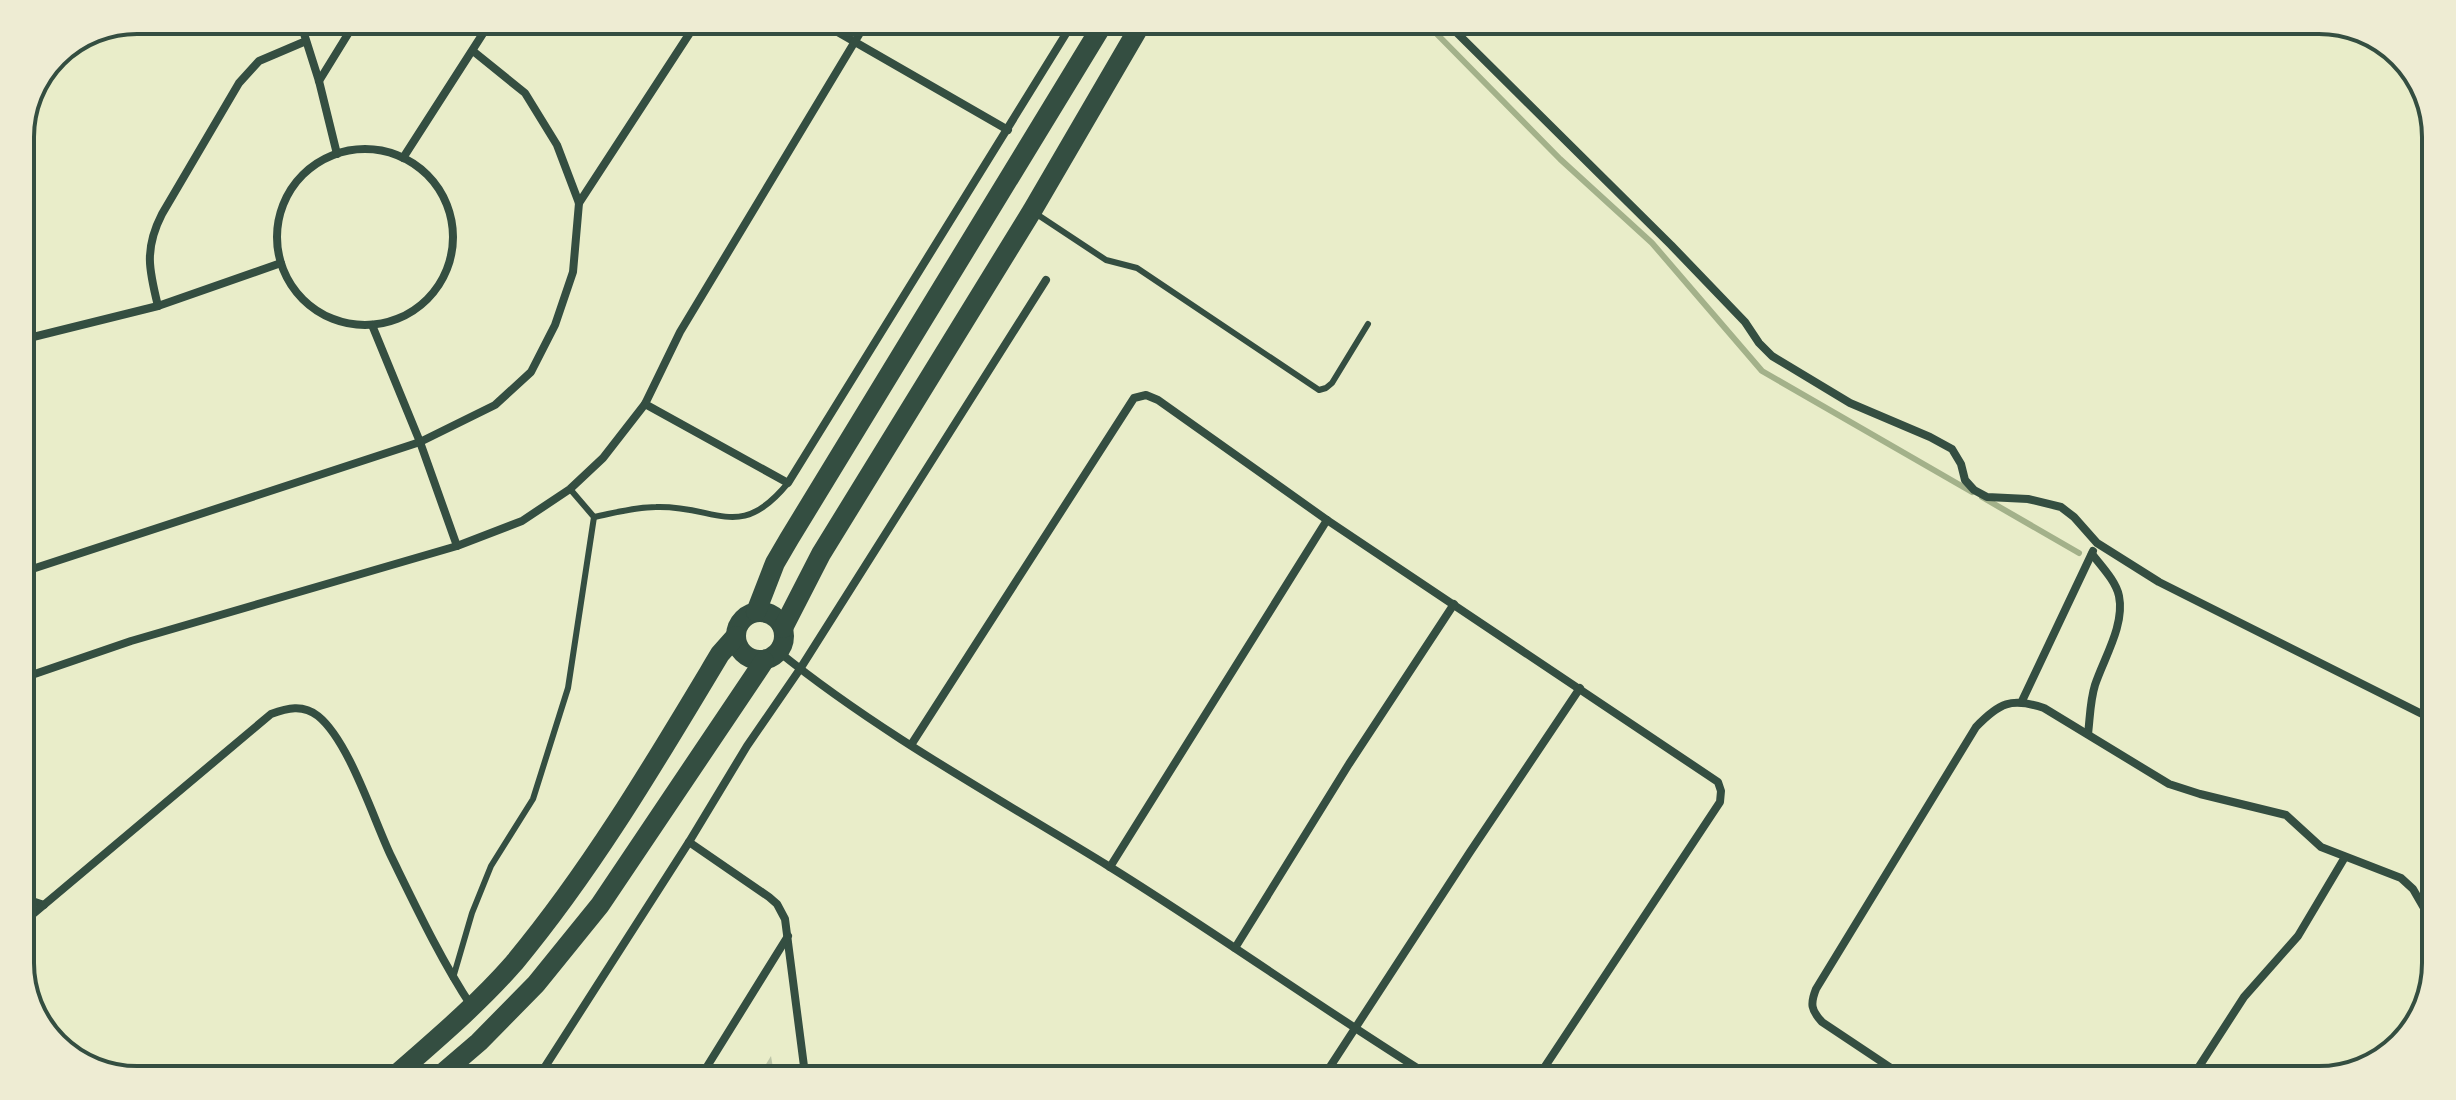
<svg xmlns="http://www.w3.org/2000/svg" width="2456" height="1100" viewBox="0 0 2456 1100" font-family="Mulish,sans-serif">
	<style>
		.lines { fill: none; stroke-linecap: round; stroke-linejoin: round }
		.stream { stroke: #a3b18a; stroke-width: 6 }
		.building { fill: #bcc5a7 }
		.service { stroke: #344e41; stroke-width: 6 }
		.minor { stroke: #344e41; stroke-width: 8 }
		.trunk { stroke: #344e41; stroke-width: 20 }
		.rim { fill: none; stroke: #344e41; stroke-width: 4 }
	</style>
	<rect width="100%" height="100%" fill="#e9edc9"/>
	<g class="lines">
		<g class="stream">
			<path d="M 1428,25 L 1560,159 L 1652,243 L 1762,371 L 1972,492"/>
			<path d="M 1982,497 L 2079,553"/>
		</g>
	</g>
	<path class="building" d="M 771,1056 L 774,1074 L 760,1074 Z"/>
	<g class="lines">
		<g class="service">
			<path d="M 1035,213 L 1106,260 L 1137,268 L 1319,390 L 1326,388 L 1332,383 L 1368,324"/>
			<path d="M 594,517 C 614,513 635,507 656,507 C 717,505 739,543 788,483"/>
			<path d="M 453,978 L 472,913 L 491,866 L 533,799 L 568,688 L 594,517 L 570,489"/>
		</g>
		<g class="minor">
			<path d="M 300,21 L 319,81 L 337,154"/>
			<path d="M 822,23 L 1008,130"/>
			<path d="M 1449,25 L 1671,245 L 1745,322 L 1759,343 L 1772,356 L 1850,403 L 1930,437 L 1952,449 L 1961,464 L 1965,480 L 1974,490 L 1987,497 L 2028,499 L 2061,507 L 2074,517 L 2097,543 L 2159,582 L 2430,718"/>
			<path d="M 319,81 L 356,21"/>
			<circle cx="365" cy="237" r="88"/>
			<path d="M 403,158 L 491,21"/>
			<path d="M 579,203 L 697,22"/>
			<path d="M 158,306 C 149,270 144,249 162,214 L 239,83 L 259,61 L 306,41"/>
			<path d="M 372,325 L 420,442 L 457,546"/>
			<path d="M 25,339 L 158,306 L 281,263"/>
			<path d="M 645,404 L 788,483 L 1072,24"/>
			<path d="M 20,573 L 420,442 L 495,405 L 531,372 L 555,325 L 573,272 L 579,203 L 557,145 L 525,93 L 473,51"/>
			<path d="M 779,652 C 879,733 1000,799 1110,867 C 1218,934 1322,1009 1430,1076"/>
			<path d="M 20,679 L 131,641 L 457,546 L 522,521 L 570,489 L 603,458 L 645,404 L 680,332 L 866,23"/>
			<path d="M 2022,701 L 2093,551"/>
			<path d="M 2088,734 C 2090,718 2090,701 2095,685 C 2104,658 2125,625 2119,596 C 2116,581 2101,566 2092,554"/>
			<path d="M 911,745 L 1134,398 L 1146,395 L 1158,400 L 1327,520 L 1718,782 L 1721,791 L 1720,802 L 1538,1077"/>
			<path d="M 689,842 L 769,897 L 777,904 L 785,919 L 805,1074"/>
			<path d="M 1110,867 L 1327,520"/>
			<path d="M 20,897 L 44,905"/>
			<path d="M 20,925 L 271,714 C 287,708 303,704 318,716 C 349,741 373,818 391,856 C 416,907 441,960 472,1007"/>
			<path d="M 1235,948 L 1349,764 L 1454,604"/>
			<path d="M 541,1073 L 689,842 L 747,746 L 800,669 L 1046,280"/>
			<path d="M 703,1073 L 788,936"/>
			<path d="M 1324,1076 L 1470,852 L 1580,688"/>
			<path d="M 1906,1078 L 1822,1022 C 1811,1010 1810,1004 1816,989 L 1976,727 C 1999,703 2011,697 2044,708 L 2169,784 L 2200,794 L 2286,815 L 2321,847 L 2401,878 L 2413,889 L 2428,915"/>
			<path d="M 2191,1079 L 2244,997 L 2298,936 L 2345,857"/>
		</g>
		<g class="trunk">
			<circle cx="760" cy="636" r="24"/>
			<path d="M 756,612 L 775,563 L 789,539 L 1103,24"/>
			<path d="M 783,628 L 821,554 L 1032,211 L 1141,24"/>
			<path d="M 399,1072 C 439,1037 479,1003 514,963 C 593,868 657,759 720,654 L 736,636"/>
			<path d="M 444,1072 L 479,1042 L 536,984 L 600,905 L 764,661"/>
		</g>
	</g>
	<path d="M0 0H2456V1100H0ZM137 34H2319A103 103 0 0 1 2422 137V963A103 103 0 0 1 2319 1066H137A103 103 0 0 1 34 963V137A103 103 0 0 1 137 34Z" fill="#eeecd3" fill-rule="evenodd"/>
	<path class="rim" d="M137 34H2319A103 103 0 0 1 2422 137V963A103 103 0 0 1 2319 1066H137A103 103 0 0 1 34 963V137A103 103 0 0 1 137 34Z"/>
</svg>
